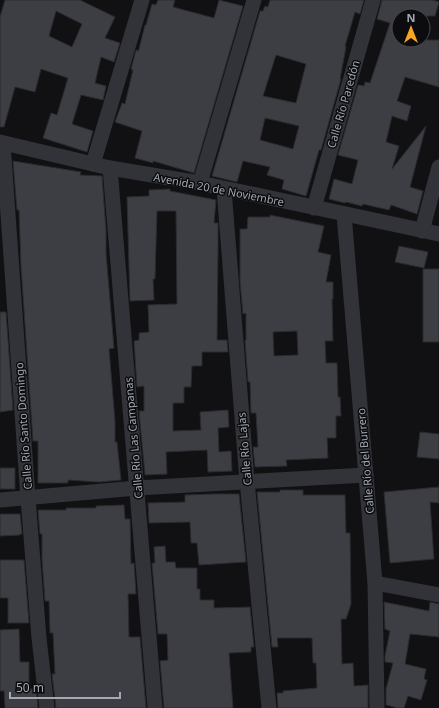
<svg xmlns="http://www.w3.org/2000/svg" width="439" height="708" viewBox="0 0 439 708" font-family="'Noto Sans',sans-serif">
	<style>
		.building { fill: #3d3e43; stroke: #2b2b2f; fill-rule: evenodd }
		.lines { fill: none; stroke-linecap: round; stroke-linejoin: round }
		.minor { stroke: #323338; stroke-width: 15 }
		.labels { text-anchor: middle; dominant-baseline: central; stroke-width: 3; stroke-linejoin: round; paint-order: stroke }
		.street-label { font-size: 11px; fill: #a2a8b4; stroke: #0c0c0e }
	</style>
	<rect width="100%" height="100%" fill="#111113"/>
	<g class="building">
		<path d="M 5,0 L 80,0 L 115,17 L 105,38 L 120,43 L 114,62 L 101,57 L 95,83 L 106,86 L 103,100 L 81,95 L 72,124 L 93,131 L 87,152 L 43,138 L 51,113 L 57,115 L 68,78 L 41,69 L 35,92 L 15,87 L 4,127 L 0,127 L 0,17 ZM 56,11 L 82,24 L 72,47 L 49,36 Z"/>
		<path d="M 158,0 L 175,0 L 173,7 L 214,18 L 219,0 L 243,6 L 194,173 L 153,161 L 153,163 L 135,158 L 142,131 L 115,122 L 122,103 L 125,104 L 133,70 L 131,69 L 136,50 L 138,51 L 139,49 L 145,25 L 146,25 L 152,4 L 156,5 Z"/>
		<path d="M 270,0 L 364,0 L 360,14 L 355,12 L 345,46 L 346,47 L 340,79 L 341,79 L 321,150 L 319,150 L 306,196 L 282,189 L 284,180 L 267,175 L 270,167 L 243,161 L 237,182 L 212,176 L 260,11 L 263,11 L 265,6 L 268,7 ZM 276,55 L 306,64 L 296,103 L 263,96 ZM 265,118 L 299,126 L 293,149 L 260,140 Z"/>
		<path d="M 382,0 L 433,0 L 439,2 L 435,16 L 399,16 L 399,40 L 439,40 L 439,87 L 405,77 L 397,101 L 411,106 L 407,121 L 392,116 L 386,142 L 399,146 L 392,169 L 426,126 L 410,187 L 423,191 L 417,214 L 391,205 L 389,210 L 363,204 L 362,206 L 346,202 L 345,203 L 329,199 L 334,179 L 352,184 L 358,160 L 338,155 L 358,85 L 364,86 L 365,82 L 370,83 L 390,23 L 377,19 Z"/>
		<path d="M 13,161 L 81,172 L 80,175 L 102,176 L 106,231 L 106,253 L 114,348 L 109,349 L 115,421 L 115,442 L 117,442 L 121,480 L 99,482 L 68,480 L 68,483 L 38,483 L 38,441 L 33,441 L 21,266 L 19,210 L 17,210 Z"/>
		<path d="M 170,189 L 170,191 L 216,200 L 214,223 L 218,223 L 218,250 L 217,340 L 227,340 L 228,352 L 202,352 L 202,366 L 192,366 L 191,387 L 184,387 L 184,403 L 173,403 L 173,431 L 201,430 L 200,412 L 228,410 L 229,427 L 218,428 L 219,452 L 231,451 L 232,471 L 208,472 L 207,450 L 166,452 L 167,474 L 145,475 L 139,411 L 144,411 L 144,386 L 137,387 L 134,341 L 139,340 L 139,333 L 149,332 L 148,305 L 177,304 L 176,211 L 157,211 L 155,279 L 153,279 L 154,300 L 130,301 L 127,197 L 149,196 L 149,190 Z"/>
		<path d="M 270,215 L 324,226 L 318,252 L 331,255 L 326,282 L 333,282 L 333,299 L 332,299 L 333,341 L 325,341 L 326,363 L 337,363 L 338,397 L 340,397 L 341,416 L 336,416 L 336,438 L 327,438 L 328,458 L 286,460 L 287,466 L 255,467 L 253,447 L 258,447 L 256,413 L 251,413 L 250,382 L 248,382 L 245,340 L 246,340 L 246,313 L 243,314 L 240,281 L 240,229 L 247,229 L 248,217 L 270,217 ZM 297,331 L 298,355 L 274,356 L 273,332 Z"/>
		<path d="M 399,246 L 428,252 L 424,268 L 395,262 Z"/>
		<rect x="423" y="269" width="16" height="73"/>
		<path d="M 0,312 L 6,312 L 13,410 L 0,412 Z"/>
		<path d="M 420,432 L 439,434 L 439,459 L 417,457 Z"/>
		<rect x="0" y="468" width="15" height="21"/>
		<path d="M 439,487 L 439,503 L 430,502 L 434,559 L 390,563 L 384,492 Z"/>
		<path d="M 280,490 L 303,490 L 303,495 L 345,495 L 346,533 L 350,533 L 351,604 L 346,619 L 341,619 L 342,664 L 353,663 L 354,686 L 368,685 L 368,708 L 278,708 L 277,693 L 283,693 L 283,691 L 317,688 L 316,663 L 313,663 L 312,638 L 277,638 L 278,647 L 272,647 L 257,492 L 280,492 Z"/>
		<path d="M 214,494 L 239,494 L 246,562 L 199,565 L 197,543 L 191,543 L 190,522 L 149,523 L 148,503 L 185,502 L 185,495 Z"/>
		<path d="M 124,505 L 125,519 L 130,519 L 131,564 L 134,563 L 136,594 L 128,594 L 129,637 L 140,637 L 146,708 L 56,708 L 52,674 L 55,674 L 53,633 L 50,633 L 49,601 L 45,601 L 42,559 L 42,534 L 40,534 L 38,510 L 66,510 L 66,508 L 96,508 L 96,506 Z"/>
		<path d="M 0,514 L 20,514 L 22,534 L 20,534 L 20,535 L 0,536 Z"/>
		<path d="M 165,546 L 166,562 L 175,562 L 176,568 L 197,568 L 197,589 L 200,589 L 200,600 L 214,600 L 214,608 L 250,607 L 254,647 L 251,647 L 251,652 L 229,653 L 233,708 L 164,708 L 160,661 L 168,660 L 167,634 L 158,634 L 152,563 L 155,563 L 154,547 Z"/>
		<path d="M 0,560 L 24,560 L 29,623 L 8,623 L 8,598 L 0,598 Z"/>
		<path d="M 384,602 L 429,611 L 430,602 L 439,604 L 439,637 L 410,634 L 405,664 L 426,669 L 424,679 L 427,680 L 421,700 L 408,696 L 404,708 L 398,708 L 386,705 L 386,689 L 393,663 L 385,662 L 385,656 L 390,631 L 385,629 Z"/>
		<path d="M 19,629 L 20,662 L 29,662 L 29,689 L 36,689 L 38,708 L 5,708 L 4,691 L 0,691 L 0,630 Z"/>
	</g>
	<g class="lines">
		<g class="minor">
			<path d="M 0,142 L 110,168 L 200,183 L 439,234"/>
			<path d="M 3,143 L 28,498 L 39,638 L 47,708"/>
			<path d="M 93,164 L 142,0"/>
			<path d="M 110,168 L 155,708"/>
			<path d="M 200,183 L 254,0"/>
			<path d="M 224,189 L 247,481 L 269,708"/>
			<path d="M 314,208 L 373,0"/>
			<path d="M 344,214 L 375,583 L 377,708"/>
			<path d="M 422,231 L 439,167"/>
			<path d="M 0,500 L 137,488 L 366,475"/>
			<path d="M 375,583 L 439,595"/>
		</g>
	</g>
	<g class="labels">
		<g class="street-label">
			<text transform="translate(343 104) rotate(-74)">Calle Río Paredón</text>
			<text transform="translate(219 189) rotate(11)">Avenida 20 de Noviembre</text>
			<text transform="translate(23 426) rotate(-94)">Calle Río Santo Domingo</text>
			<text transform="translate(133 438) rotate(-95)">Calle Río Las Campanas</text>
			<text transform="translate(244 449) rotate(-95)">Calle Río Lajas</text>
			<text transform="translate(365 461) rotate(-95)">Calle Río del Burrero</text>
		</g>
	</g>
	<g transform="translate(411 28)"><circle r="19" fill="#0c0c0e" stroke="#484a50"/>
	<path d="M0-3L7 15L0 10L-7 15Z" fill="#faa522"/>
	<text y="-6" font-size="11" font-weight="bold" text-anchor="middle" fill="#a2a8b4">N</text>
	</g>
	<path d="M10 692v6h110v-6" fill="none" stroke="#a2a8b4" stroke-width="2"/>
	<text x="16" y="692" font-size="12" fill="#a2a8b4" stroke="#0c0c0e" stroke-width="3" paint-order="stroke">50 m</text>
</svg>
